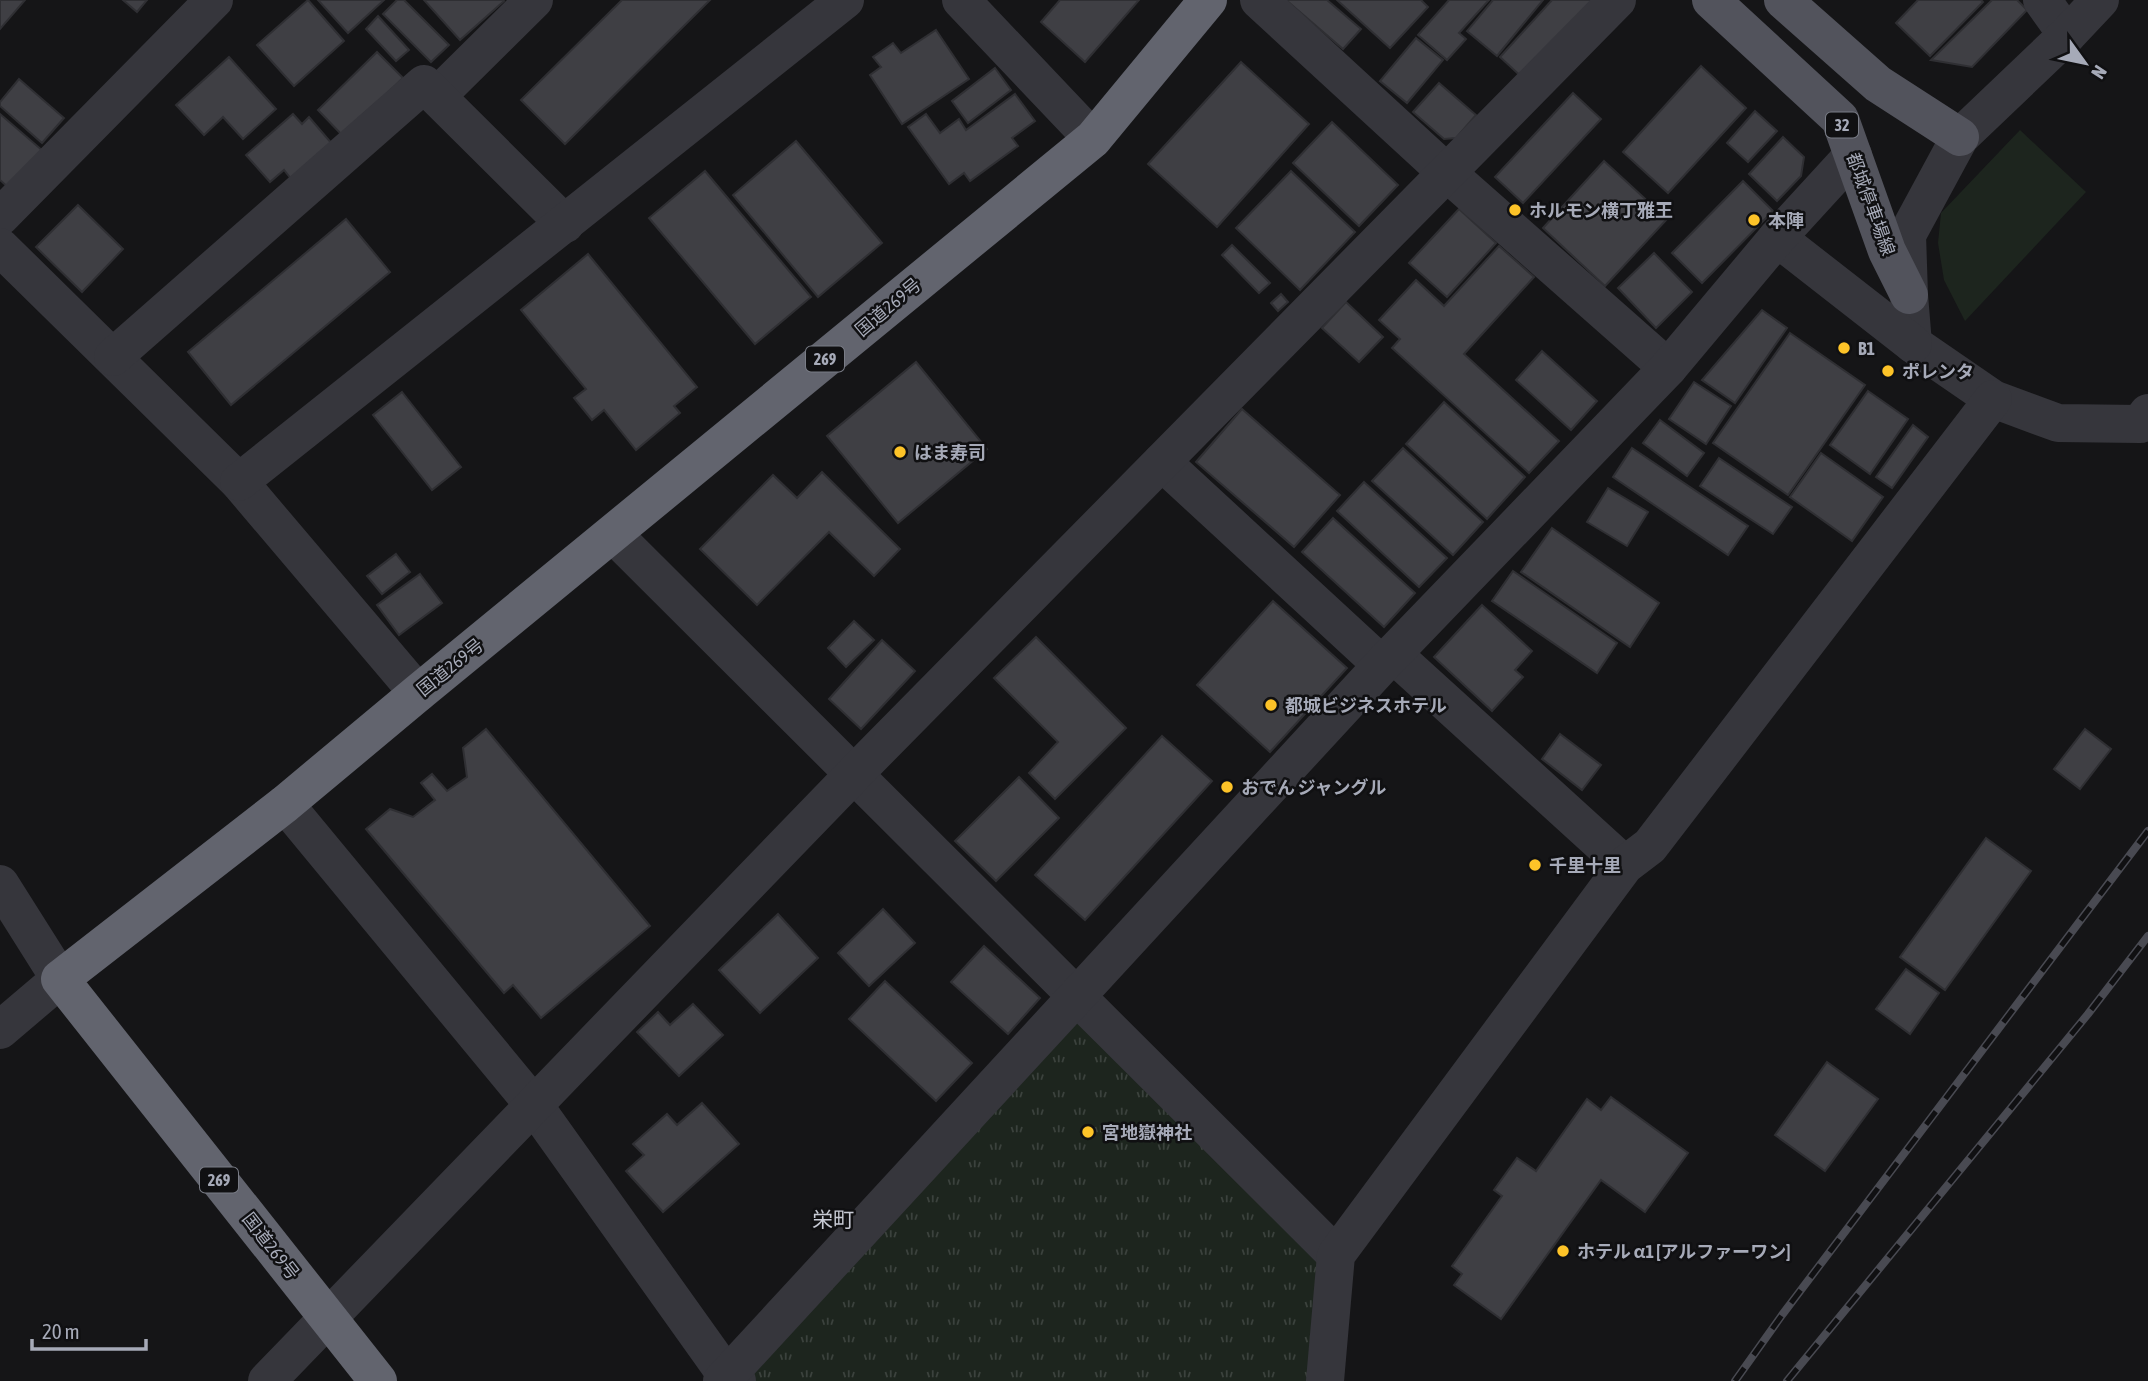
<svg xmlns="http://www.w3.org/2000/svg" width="2148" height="1381" viewBox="0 0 2148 1381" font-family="'Asap Condensed','Noto Sans JP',sans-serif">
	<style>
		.park { fill: url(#park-tufts) }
		.garden { fill: #1d251e }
		.building { fill: #3f3f44; stroke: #2f2f33; stroke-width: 2 }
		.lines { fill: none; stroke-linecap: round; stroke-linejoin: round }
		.minor { stroke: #36363c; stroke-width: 38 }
		.major { stroke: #52535c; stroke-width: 38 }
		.highway { stroke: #62646e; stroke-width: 38 }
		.rail-casing { stroke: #494a52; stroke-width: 8 }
		.rail { stroke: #101012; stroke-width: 5; stroke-dasharray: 16; stroke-linecap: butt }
		.poi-dot { fill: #fdc328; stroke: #101012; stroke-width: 2.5 }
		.labels { text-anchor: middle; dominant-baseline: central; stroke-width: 5; stroke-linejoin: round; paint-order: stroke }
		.shield { fill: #101012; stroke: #797c86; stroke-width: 2 }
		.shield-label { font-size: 16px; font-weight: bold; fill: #a6aab8 }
		.street-label { font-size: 18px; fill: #a6aab8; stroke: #101012 }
		.poi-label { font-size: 18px; font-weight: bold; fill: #a6aab8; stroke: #101012; text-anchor: start }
		.quarter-label { font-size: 21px; fill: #c7cad4; stroke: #101012 }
	</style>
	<defs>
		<pattern id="park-tufts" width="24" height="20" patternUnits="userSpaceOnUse" patternTransform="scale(1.75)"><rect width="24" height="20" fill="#1d251e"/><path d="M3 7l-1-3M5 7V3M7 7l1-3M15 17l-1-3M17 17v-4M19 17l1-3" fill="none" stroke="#3b423d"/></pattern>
	</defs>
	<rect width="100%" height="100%" fill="#151517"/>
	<path class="park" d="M 1078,997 L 1336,1255 L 1325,1381 L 737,1381 Z"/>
	<path class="garden" d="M 2020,130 L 2086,192 L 1965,321 L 1944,280 L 1938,243 L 1941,213 Z"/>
	<g class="building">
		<path d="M 0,0 L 25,0 L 0,29 Z"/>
		<path d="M 123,0 L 147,0 L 137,12 Z"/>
		<path d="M 308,0 L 344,41 L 294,86 L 257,45 Z"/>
		<path d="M 318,0 L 384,0 L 348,33 Z"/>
		<path d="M 397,0 L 404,0 L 449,45 L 431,62 L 383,14 Z"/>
		<path d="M 424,0 L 503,0 L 504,1 L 460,40 Z"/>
		<path d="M 622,0 L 710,0 L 565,144 L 521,100 Z"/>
		<path d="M 1060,0 L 1139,0 L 1085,62 L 1041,22 Z"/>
		<path d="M 1286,0 L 1327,0 L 1361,29 L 1343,49 Z"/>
		<path d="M 1337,0 L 1421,0 L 1428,7 L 1390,48 Z"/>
		<path d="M 1449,0 L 1489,0 L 1459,33 L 1466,39 L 1447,60 L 1418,35 Z"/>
		<path d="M 1493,0 L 1543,0 L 1497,56 L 1467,31 Z"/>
		<path d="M 1552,0 L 1598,0 L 1525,80 L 1500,57 Z"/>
		<path d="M 1918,0 L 1981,0 L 1983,2 L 1930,56 L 1896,23 Z"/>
		<path d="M 1992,0 L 2017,0 L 2027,10 L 1972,67 L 1931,60 Z"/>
		<path d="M 378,16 L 409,50 L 396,61 L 366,29 Z"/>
		<path d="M 936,30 L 969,79 L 902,124 L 870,75 L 881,67 L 873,57 L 893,43 L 901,53 Z"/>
		<path d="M 1416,38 L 1443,60 L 1407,103 L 1380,81 Z"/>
		<path d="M 377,52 L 403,78 L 343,136 L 318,110 Z"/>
		<path d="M 229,57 L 276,109 L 243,139 L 223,117 L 204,135 L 176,105 Z"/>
		<path d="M 1241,62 L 1309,124 L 1217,227 L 1148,164 Z"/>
		<path d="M 1701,66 L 1746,108 L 1668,193 L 1623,152 Z"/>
		<path d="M 995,68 L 1011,90 L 968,123 L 952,101 Z"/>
		<path d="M 19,79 L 64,118 L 42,143 L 0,106 L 0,102 Z"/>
		<path d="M 1439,83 L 1476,115 L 1456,138 L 1444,139 L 1413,112 Z"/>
		<path d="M 1573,93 L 1601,119 L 1523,203 L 1495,177 Z"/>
		<path d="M 1015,94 L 1035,121 L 1012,138 L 1018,146 L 970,181 L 964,173 L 949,184 L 908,127 L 926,114 L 940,133 L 959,119 L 966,130 Z"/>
		<path d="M 1755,111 L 1777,131 L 1748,162 L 1727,143 Z"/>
		<path d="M 0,114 L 43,151 L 10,189 L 0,180 Z"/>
		<path d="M 293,114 L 302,124 L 309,117 L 333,145 L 292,180 L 284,170 L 270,182 L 246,155 Z"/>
		<path d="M 1332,122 L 1398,185 L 1359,226 L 1293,163 Z"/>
		<path d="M 1783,137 L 1804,157 L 1801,176 L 1777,201 L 1749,174 Z"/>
		<path d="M 796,141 L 882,243 L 818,297 L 733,195 Z"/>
		<path d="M 1604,161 L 1667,219 L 1605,286 L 1543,228 Z"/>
		<path d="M 705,171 L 811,297 L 755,344 L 649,218 Z"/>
		<path d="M 1291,171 L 1355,232 L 1300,290 L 1236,228 Z"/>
		<path d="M 1743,181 L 1773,211 L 1702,283 L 1672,253 Z"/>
		<path d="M 78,205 L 123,249 L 82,292 L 36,247 Z"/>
		<path d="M 1459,209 L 1496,243 L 1447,297 L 1409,263 Z"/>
		<path d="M 346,219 L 390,272 L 231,405 L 188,352 Z"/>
		<path d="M 1232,245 L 1270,283 L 1259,293 L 1222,255 Z"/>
		<path d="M 1499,246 L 1534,277 L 1464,354 L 1559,441 L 1529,473 L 1392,348 L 1400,339 L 1379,320 L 1416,280 L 1444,306 Z"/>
		<path d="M 1654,253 L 1692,292 L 1656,328 L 1618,288 Z"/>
		<path d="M 588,254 L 697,387 L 674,406 L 680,413 L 636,450 L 604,410 L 592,420 L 574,398 L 586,389 L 521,310 Z"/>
		<path d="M 1281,294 L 1288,302 L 1278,311 L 1271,303 Z"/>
		<path d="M 1346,302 L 1383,337 L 1359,362 L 1322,328 Z"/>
		<path d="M 1762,310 L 1787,328 L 1735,403 L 1702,380 Z"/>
		<path d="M 1790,333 L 1865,385 L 1788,495 L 1713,443 Z"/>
		<path d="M 1542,351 L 1597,401 L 1571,430 L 1516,380 Z"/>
		<path d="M 916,362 L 987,449 L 898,523 L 827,436 Z"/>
		<path d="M 1694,382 L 1731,406 L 1706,444 L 1669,419 Z"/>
		<path d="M 1868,391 L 1908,419 L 1870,474 L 1830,445 Z"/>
		<path d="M 402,392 L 461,467 L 432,490 L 373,415 Z"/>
		<path d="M 1444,402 L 1525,477 L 1487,519 L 1406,444 Z"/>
		<path d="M 1242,409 L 1340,495 L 1294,547 L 1196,462 Z"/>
		<path d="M 1660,420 L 1704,453 L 1687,476 L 1643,443 Z"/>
		<path d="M 1913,425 L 1928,437 L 1892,488 L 1876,477 Z"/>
		<path d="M 1403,448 L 1483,522 L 1453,555 L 1372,481 Z"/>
		<path d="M 1632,448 L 1748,526 L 1728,555 L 1613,477 Z"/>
		<path d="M 1821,453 L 1883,497 L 1852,541 L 1790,497 Z"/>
		<path d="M 1719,458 L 1792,507 L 1773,534 L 1700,486 Z"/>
		<path d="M 822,472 L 900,549 L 874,576 L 829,532 L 757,605 L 700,549 L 773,475 L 797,498 Z"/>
		<path d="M 1364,482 L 1447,558 L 1419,587 L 1337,511 Z"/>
		<path d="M 1608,488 L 1648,512 L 1627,546 L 1587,522 Z"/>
		<path d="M 1333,518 L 1415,593 L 1384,627 L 1302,552 Z"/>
		<path d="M 1552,528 L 1659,603 L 1630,647 L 1521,572 Z"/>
		<path d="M 396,554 L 410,572 L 382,594 L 367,576 Z"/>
		<path d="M 1513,571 L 1617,643 L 1597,673 L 1492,601 Z"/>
		<path d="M 420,574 L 442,603 L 399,635 L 377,605 Z"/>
		<path d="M 1273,601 L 1347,668 L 1270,752 L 1197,685 Z"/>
		<path d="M 1482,605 L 1532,651 L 1515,670 L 1523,677 L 1492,711 L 1434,657 Z"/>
		<path d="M 854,621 L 874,640 L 846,667 L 828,648 Z"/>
		<path d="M 1036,637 L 1126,728 L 1055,799 L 1029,773 L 1058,742 L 994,678 Z"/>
		<path d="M 882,640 L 915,671 L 861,729 L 829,699 Z"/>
		<path d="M 486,729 L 650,926 L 541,1018 L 513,985 L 504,993 L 366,829 L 390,809 L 413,817 L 435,800 L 421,783 L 432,774 L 447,791 L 467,777 L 463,748 Z"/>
		<path d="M 2085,729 L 2111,749 L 2080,789 L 2054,769 Z"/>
		<path d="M 1560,734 L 1601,765 L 1582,790 L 1542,759 Z"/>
		<path d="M 1162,736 L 1212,781 L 1085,920 L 1035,875 Z"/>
		<path d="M 1019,777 L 1059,818 L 996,881 L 955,841 Z"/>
		<path d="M 1986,838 L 2031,871 L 1945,990 L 1900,957 Z"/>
		<path d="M 883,909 L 915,943 L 869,986 L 838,953 Z"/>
		<path d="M 778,914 L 818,958 L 760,1013 L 719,970 Z"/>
		<path d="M 984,946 L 1040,998 L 1008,1034 L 951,982 Z"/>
		<path d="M 1906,969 L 1939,993 L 1910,1034 L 1876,1009 Z"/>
		<path d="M 885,981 L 972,1063 L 936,1101 L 849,1019 Z"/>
		<path d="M 693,1004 L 723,1035 L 679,1076 L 637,1032 L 658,1012 L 670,1025 Z"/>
		<path d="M 1827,1062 L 1878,1099 L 1825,1171 L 1775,1135 Z"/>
		<path d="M 1611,1097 L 1688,1153 L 1645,1212 L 1601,1180 L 1501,1319 L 1454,1285 L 1462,1274 L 1452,1266 L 1502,1196 L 1494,1190 L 1517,1158 L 1536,1171 L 1587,1099 L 1601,1110 Z"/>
		<path d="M 702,1103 L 739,1144 L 663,1212 L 626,1171 L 644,1155 L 633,1144 L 667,1114 L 677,1125 Z"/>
	</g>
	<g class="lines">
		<g class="minor">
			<path d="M 961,0 L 1093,139"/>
			<path d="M 1259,0 L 1446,172 L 1668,368"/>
			<path d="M 2042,0 L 2067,35"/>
			<path d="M 2100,0 L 2067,35 L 1960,137 L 1907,235 L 1909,295 L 1913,344 L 1993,399 L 2058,423 L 2140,424 L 2148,413"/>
			<path d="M 437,96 L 534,0"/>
			<path d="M 0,217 L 214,0"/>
			<path d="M 1777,238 L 1913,344"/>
			<path d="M 0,247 L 239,482 L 418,693"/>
			<path d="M 113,357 L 424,84 L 565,224"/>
			<path d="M 1162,462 L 1382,665"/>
			<path d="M 239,482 L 845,0"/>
			<path d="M 613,534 L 1336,1255"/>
			<path d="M 1393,654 L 1625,865"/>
			<path d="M 285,804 L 533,1104 L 727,1376 L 737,1381"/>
			<path d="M 0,884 L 60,979"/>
			<path d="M 0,1030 L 60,979"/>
			<path d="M 267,1381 L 854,774 L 1617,0"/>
			<path d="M 722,1381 L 1382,665 L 1668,368 L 1777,238 L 1853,155"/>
			<path d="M 1325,1381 L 1336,1255 L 1625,865 L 1650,846 L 1993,399"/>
		</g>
		<g class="major">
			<path d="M 1711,0 L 1840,119 L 1887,251 L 1909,295"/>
			<path d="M 1783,0 L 1878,84 L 1960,137"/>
		</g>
		<path class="highway" d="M 378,1381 L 60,979 L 285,804 L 418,693 L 1093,139 L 1208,0"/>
		<g class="rail-casing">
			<g id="rail">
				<path d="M 1735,1381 L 1782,1315 L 2148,831"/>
				<path d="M 1787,1381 L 2088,1014 L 2148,936"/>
			</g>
		</g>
		<use href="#rail" class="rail"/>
	</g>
	<g class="poi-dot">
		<circle cx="1515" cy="210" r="7"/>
		<circle cx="1754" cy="220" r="7"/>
		<circle cx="1844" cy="348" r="7"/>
		<circle cx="1888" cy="371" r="7"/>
		<circle cx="900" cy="452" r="7"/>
		<circle cx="1271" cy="705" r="7"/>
		<circle cx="1227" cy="787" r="7"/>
		<circle cx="1535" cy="865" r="7"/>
		<circle cx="1088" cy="1132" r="7"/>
		<circle cx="1563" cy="1251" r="7"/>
	</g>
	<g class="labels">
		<g class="shield">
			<rect x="1826" y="112.5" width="32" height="25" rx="5"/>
			<rect x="806" y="346.5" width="38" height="25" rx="5"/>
			<rect x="200" y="1167.5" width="38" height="25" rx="5"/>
		</g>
		<g class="shield-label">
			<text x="1842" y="125">32</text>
			<text x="825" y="359">269</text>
			<text x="219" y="1180">269</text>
		</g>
		<g class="street-label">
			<text transform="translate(1871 204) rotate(70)">都城停車場線</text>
			<text transform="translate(888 307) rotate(-40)">国道269号</text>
			<text transform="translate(450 667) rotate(-39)">国道269号</text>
			<text transform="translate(271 1246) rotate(52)">国道269号</text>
		</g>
		<g class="poi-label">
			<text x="1529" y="210">ホルモン横丁雅王</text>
			<text x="1768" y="220">本陣</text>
			<text x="1858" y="348">B1</text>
			<text x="1902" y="371">ポレンタ</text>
			<text x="914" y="452">はま寿司</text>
			<text x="1285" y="705">都城ビジネスホテル</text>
			<text x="1241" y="787">おでん ジャングル</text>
			<text x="1549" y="865">千里十里</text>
			<text x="1102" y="1132">宮地嶽神社</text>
			<text x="1577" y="1251">ホテル α1 [アルファーワン]</text>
		</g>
		<g class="quarter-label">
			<text x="833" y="1219">栄町</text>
		</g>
	</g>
	<g transform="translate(2085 63) rotate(123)" stroke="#101012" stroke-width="5" paint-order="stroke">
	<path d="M0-5L12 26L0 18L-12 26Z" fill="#a6aab8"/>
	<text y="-10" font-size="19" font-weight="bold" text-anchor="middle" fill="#a6aab8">N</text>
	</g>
	<path d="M32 1339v10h114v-10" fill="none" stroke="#a6aab8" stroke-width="3.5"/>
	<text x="42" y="1339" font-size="21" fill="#a6aab8" stroke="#101012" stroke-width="5" paint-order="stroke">20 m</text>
</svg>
